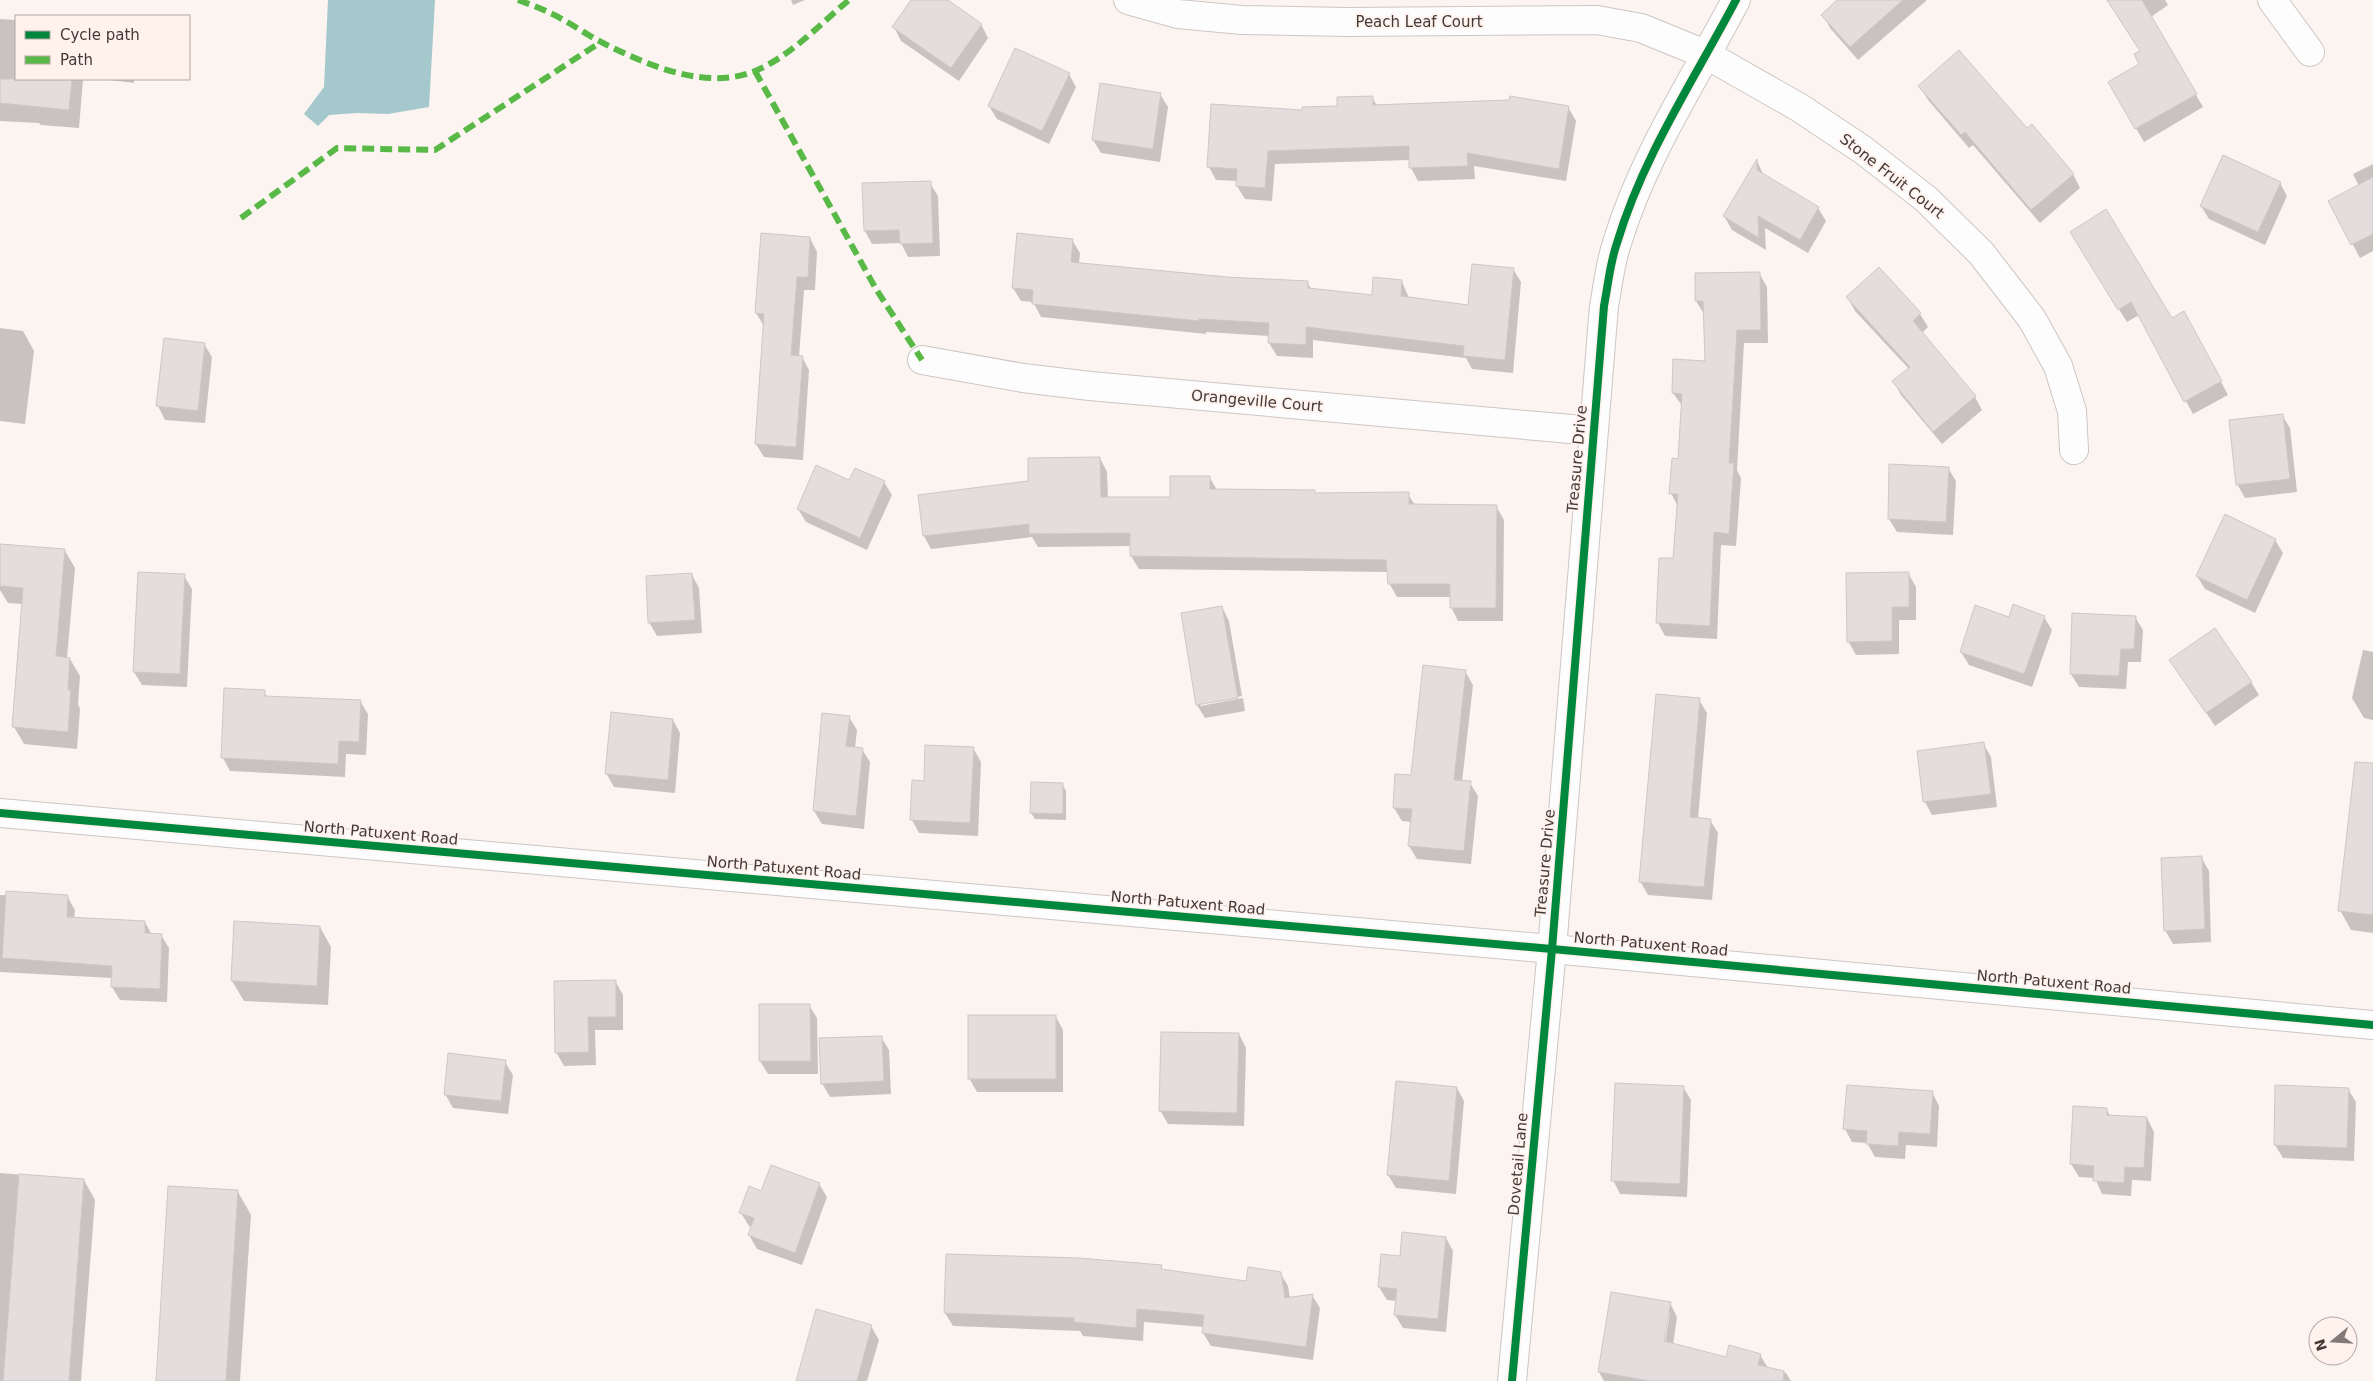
<svg xmlns="http://www.w3.org/2000/svg" width="2373" height="1381" viewBox="0 0 2373 1381" font-family="'DejaVu Sans',sans-serif">
	<style>
		.water { fill: #a4c8cb }
		.shadow { fill: #0003; fill-rule: evenodd }
		.building { fill: #e3ddde; stroke: #cdc7c8 }
		.lines { fill: none; stroke-linecap: round; stroke-linejoin: round }
		.minor-casing { stroke: #cdc6c3; stroke-width: 30 }
		.minor { stroke: #fefdfd; stroke-width: 28 }
		.quiet { stroke: #58b947; stroke-width: 6; stroke-dasharray: 12 6; stroke-linecap: butt }
		.cycleway-casing { stroke: #fff2ed; stroke-width: 11 }
		.cycleway { stroke: #00873e; stroke-width: 8 }
		.labels { text-anchor: middle; dominant-baseline: central; stroke-width: 4; stroke-linejoin: round; paint-order: stroke }
		.street-label { font-size: 15px; fill: #433a37; stroke: #fff2ed }
	</style>
	<rect width="100%" height="100%" fill="#fbf4f1"/>
	<path class="water" d="M 328,0 L 435,0 L 429,107 L 388,114 L 357,113 L 329,115 L 318,126 L 304,114 L 324,87 Z"/>
	<g class="shadow">
		<path d="M 791,0 L 805,0 L 793,5 Z"/>
		<path d="M 913,0 L 946,0 L 981,24 L 988,38 L 959,81 L 901,41 L 894,27 Z"/>
		<path d="M 1839,0 L 1927,0 L 1858,60 L 1830,28 L 1823,15 Z"/>
		<path d="M 2107,0 L 2165,0 L 2168,5 L 2151,17 L 2203,107 L 2144,142 L 2110,83 L 2141,65 L 2141,52 Z"/>
		<path d="M 0,19 L 16,20 L 16,79 L 83,79 L 79,128 L 41,125 L 39,123 L 0,121 Z"/>
		<path d="M 1069,74 L 1076,87 L 1049,144 L 997,119 L 989,106 Z"/>
		<path d="M 101,79 L 134,79 L 134,83 Z"/>
		<path d="M 1920,86 L 2027,130 L 2073,174 L 2080,188 L 2040,223 L 1973,145 L 1969,148 L 1928,100 Z"/>
		<path d="M 1160,94 L 1168,107 L 1160,162 L 1101,153 L 1093,140 Z"/>
		<path d="M 1372,97 L 1377,106 L 1568,107 L 1576,121 L 1566,181 L 1474,166 L 1475,179 L 1418,181 L 1411,168 L 1410,160 L 1275,164 L 1272,201 L 1245,199 L 1237,186 L 1238,181 L 1216,180 L 1209,167 L 1304,112 L 1338,107 Z"/>
		<path d="M 1757,161 L 1764,176 L 1818,208 L 1826,221 L 1808,253 L 1765,228 L 1766,250 L 1732,230 L 1724,216 Z"/>
		<path d="M 2373,164 L 2373,251 L 2360,258 L 2330,202 L 2359,186 L 2353,174 Z"/>
		<path d="M 930,183 L 938,196 L 940,256 L 908,257 L 901,243 L 872,244 L 865,231 Z"/>
		<path d="M 2280,183 L 2287,196 L 2265,245 L 2209,219 L 2201,206 Z"/>
		<path d="M 810,238 L 817,252 L 815,290 L 804,290 L 799,357 L 802,357 L 809,370 L 803,460 L 764,457 L 756,444 L 764,326 L 756,313 Z"/>
		<path d="M 1072,240 L 1080,253 L 1079,264 L 1227,278 L 1307,282 L 1312,290 L 1373,296 L 1402,282 L 1409,298 L 1469,306 L 1513,269 L 1521,282 L 1513,373 L 1472,369 L 1466,358 L 1313,340 L 1313,358 L 1277,356 L 1269,343 L 1269,336 L 1206,332 L 1206,334 L 1041,317 L 1033,302 L 1021,301 L 1013,288 Z"/>
		<path d="M 2079,246 L 2172,319 L 2192,326 L 2228,395 L 2193,414 L 2139,315 L 2127,322 Z"/>
		<path d="M 1879,269 L 1920,314 L 1928,327 L 1922,333 L 1975,397 L 1982,410 L 1942,444 L 1901,395 L 1894,382 L 1909,369 L 1855,311 L 1848,298 Z"/>
		<path d="M 1759,273 L 1767,287 L 1768,343 L 1744,343 L 1737,470 L 1741,478 L 1736,546 L 1721,545 L 1717,639 L 1665,636 L 1658,623 L 1661,559 L 1674,560 L 1678,507 L 1671,493 L 1679,460 L 1683,407 L 1673,393 L 1674,360 L 1706,362 L 1704,314 L 1696,301 L 1696,274 Z"/>
		<path d="M 0,328 L 23,331 L 34,351 L 25,424 L 0,421 Z"/>
		<path d="M 204,344 L 212,357 L 205,423 L 165,420 L 158,406 Z"/>
		<path d="M 2282,415 L 2290,428 L 2297,492 L 2245,498 L 2237,484 Z"/>
		<path d="M 1100,458 L 1107,472 L 1108,498 L 1171,498 L 1210,478 L 1217,490 L 1314,491 L 1316,494 L 1408,494 L 1415,505 L 1496,506 L 1504,520 L 1503,621 L 1458,621 L 1451,607 L 1451,597 L 1397,597 L 1389,583 L 1388,572 L 1139,569 L 1131,556 L 1131,546 L 1038,547 L 1032,537 L 931,549 L 924,536 L 1030,482 Z"/>
		<path d="M 1891,465 L 1948,468 L 1956,481 L 1953,535 L 1897,532 L 1889,519 Z"/>
		<path d="M 850,482 L 884,482 L 892,495 L 867,550 L 806,522 L 798,509 Z"/>
		<path d="M 2275,540 L 2283,553 L 2255,613 L 2205,589 L 2197,576 Z"/>
		<path d="M 0,551 L 65,551 L 75,568 L 67,658 L 70,659 L 80,676 L 78,704 L 80,709 L 77,749 L 24,744 L 14,727 L 23,604 L 8,603 L 0,590 Z"/>
		<path d="M 1908,573 L 1916,587 L 1916,620 L 1899,620 L 1899,654 L 1856,655 L 1848,641 Z"/>
		<path d="M 692,575 L 699,588 L 702,633 L 657,636 L 649,622 Z"/>
		<path d="M 184,576 L 192,589 L 187,687 L 142,685 L 134,672 Z"/>
		<path d="M 1222,607 L 1229,621 L 1242,696 L 1200,703 L 1200,706 L 1243,698 L 1245,711 L 1205,718 L 1197,705 L 1182,614 Z"/>
		<path d="M 2044,617 L 2052,630 L 2032,687 L 1969,665 L 1961,652 L 2009,619 Z"/>
		<path d="M 2135,617 L 2143,630 L 2141,662 L 2128,662 L 2126,689 L 2079,687 L 2071,674 Z"/>
		<path d="M 2363,650 L 2373,652 L 2373,720 L 2364,718 L 2352,698 Z"/>
		<path d="M 2171,660 L 2251,682 L 2259,695 L 2215,726 Z"/>
		<path d="M 1465,671 L 1473,685 L 1462,782 L 1470,783 L 1478,796 L 1471,864 L 1417,859 L 1409,846 L 1412,822 L 1402,821 L 1394,808 L 1412,777 Z"/>
		<path d="M 264,691 L 267,697 L 360,701 L 368,714 L 366,755 L 346,754 L 345,777 L 230,771 L 223,758 Z"/>
		<path d="M 1699,700 L 1707,713 L 1698,819 L 1710,820 L 1718,833 L 1712,900 L 1648,895 L 1640,881 Z"/>
		<path d="M 849,717 L 857,730 L 855,748 L 862,749 L 870,762 L 864,829 L 822,824 L 814,811 Z"/>
		<path d="M 673,720 L 680,733 L 675,793 L 614,787 L 606,773 Z"/>
		<path d="M 1983,743 L 1991,757 L 1997,807 L 1932,815 L 1925,802 L 1918,752 Z"/>
		<path d="M 973,748 L 981,762 L 978,836 L 919,833 L 912,820 Z"/>
		<path d="M 1032,784 L 1062,784 L 1066,791 L 1066,820 L 1035,819 L 1031,813 Z"/>
		<path d="M 2373,796 L 2373,933 L 2351,930 L 2340,910 Z"/>
		<path d="M 2201,857 L 2209,871 L 2211,942 L 2173,944 L 2165,930 Z"/>
		<path d="M 0,895 L 67,896 L 75,910 L 74,919 L 145,922 L 152,935 L 161,935 L 169,948 L 167,1002 L 120,1000 L 112,987 L 112,978 L 0,972 Z"/>
		<path d="M 320,927 L 331,947 L 328,1005 L 244,1001 L 232,981 Z"/>
		<path d="M 615,981 L 623,995 L 623,1030 L 595,1030 L 596,1065 L 564,1066 L 556,1052 Z"/>
		<path d="M 809,1005 L 817,1018 L 818,1074 L 768,1074 L 760,1061 Z"/>
		<path d="M 1056,1017 L 1063,1030 L 1063,1092 L 977,1092 L 969,1078 Z"/>
		<path d="M 1239,1034 L 1246,1048 L 1244,1126 L 1168,1124 L 1160,1110 Z"/>
		<path d="M 881,1037 L 889,1050 L 891,1094 L 830,1097 L 822,1083 Z"/>
		<path d="M 505,1062 L 513,1075 L 508,1114 L 453,1108 L 445,1094 Z"/>
		<path d="M 2277,1086 L 2348,1089 L 2356,1102 L 2354,1161 L 2283,1158 L 2275,1145 Z"/>
		<path d="M 1683,1087 L 1691,1100 L 1687,1197 L 1620,1194 L 1613,1180 Z"/>
		<path d="M 1457,1088 L 1464,1101 L 1456,1194 L 1396,1188 L 1388,1175 Z"/>
		<path d="M 1932,1092 L 1939,1106 L 1937,1147 L 1906,1145 L 1905,1159 L 1875,1157 L 1867,1143 L 1852,1142 L 1845,1129 Z"/>
		<path d="M 2106,1109 L 2111,1117 L 2147,1118 L 2154,1132 L 2151,1181 L 2132,1180 L 2131,1196 L 2102,1194 L 2095,1178 L 2079,1177 L 2071,1164 Z"/>
		<path d="M 0,1173 L 84,1180 L 95,1200 L 81,1381 L 0,1381 Z"/>
		<path d="M 819,1184 L 827,1197 L 802,1265 L 757,1249 L 749,1235 L 752,1227 L 749,1226 L 741,1213 L 762,1193 Z"/>
		<path d="M 238,1192 L 251,1215 L 240,1381 L 157,1381 Z"/>
		<path d="M 1446,1238 L 1453,1251 L 1446,1332 L 1403,1328 L 1395,1315 L 1397,1301 L 1387,1300 L 1379,1287 L 1382,1255 L 1401,1257 Z"/>
		<path d="M 1161,1267 L 1163,1271 L 1247,1283 L 1280,1273 L 1288,1286 L 1290,1298 L 1312,1295 L 1320,1308 L 1313,1360 L 1211,1346 L 1203,1333 L 1204,1327 L 1144,1322 L 1143,1341 L 1083,1336 L 1080,1331 L 953,1326 L 945,1313 Z"/>
		<path d="M 1670,1303 L 1677,1317 L 1673,1345 L 1727,1358 L 1760,1355 L 1768,1368 L 1786,1373 L 1791,1381 L 1604,1381 L 1599,1372 ZM 1667,1313 L 1670,1313 L 1664,1348 L 1662,1347 Z"/>
		<path d="M 871,1326 L 879,1340 L 867,1381 L 797,1381 Z"/>
	</g>
	<g class="building">
		<path d="M 911,0 L 948,0 L 982,24 L 951,68 L 892,27 Z"/>
		<path d="M 1837,0 L 1903,0 L 1850,47 L 1821,15 Z"/>
		<path d="M 2107,0 L 2142,0 L 2197,94 L 2135,129 L 2108,82 L 2139,64 L 2134,54 L 2140,51 Z"/>
		<path d="M 1015,48 L 1070,73 L 1042,131 L 988,106 Z"/>
		<path d="M 1959,50 L 2027,128 L 2032,124 L 2074,174 L 2031,210 L 1965,132 L 1961,135 L 1918,86 Z"/>
		<path d="M 0,79 L 72,79 L 69,110 L 0,103 Z"/>
		<path d="M 1100,83 L 1161,93 L 1153,149 L 1092,140 Z"/>
		<path d="M 1373,96 L 1373,105 L 1509,100 L 1510,96 L 1569,106 L 1559,169 L 1467,153 L 1468,166 L 1409,168 L 1409,146 L 1268,151 L 1265,188 L 1236,186 L 1237,169 L 1207,167 L 1211,104 L 1302,110 L 1302,107 L 1337,106 L 1337,97 Z"/>
		<path d="M 2223,155 L 2281,182 L 2258,232 L 2200,206 Z"/>
		<path d="M 1757,159 L 1757,170 L 1819,207 L 1800,240 L 1758,216 L 1759,238 L 1723,216 Z"/>
		<path d="M 2373,177 L 2373,234 L 2351,245 L 2328,201 Z"/>
		<path d="M 931,181 L 933,243 L 900,244 L 899,230 L 864,231 L 862,183 Z"/>
		<path d="M 2106,209 L 2172,318 L 2184,311 L 2222,381 L 2184,402 L 2131,302 L 2118,310 L 2070,232 Z"/>
		<path d="M 761,233 L 810,237 L 808,277 L 797,277 L 791,355 L 803,356 L 796,447 L 755,444 L 764,314 L 755,313 Z"/>
		<path d="M 1017,233 L 1073,239 L 1071,262 L 1227,277 L 1308,281 L 1308,288 L 1372,295 L 1373,277 L 1402,280 L 1401,296 L 1468,305 L 1472,264 L 1514,268 L 1505,360 L 1463,356 L 1464,346 L 1306,327 L 1306,345 L 1268,343 L 1269,323 L 1199,319 L 1199,321 L 1032,304 L 1033,290 L 1012,288 Z"/>
		<path d="M 1879,267 L 1921,313 L 1913,321 L 1976,396 L 1933,432 L 1892,381 L 1910,367 L 1846,297 Z"/>
		<path d="M 1760,272 L 1761,330 L 1737,330 L 1729,463 L 1734,463 L 1729,534 L 1714,532 L 1710,626 L 1656,623 L 1659,558 L 1673,558 L 1678,494 L 1669,494 L 1672,458 L 1678,459 L 1682,394 L 1672,393 L 1673,359 L 1705,361 L 1703,301 L 1695,301 L 1695,273 Z"/>
		<path d="M 164,338 L 205,343 L 198,411 L 156,406 Z"/>
		<path d="M 2283,414 L 2290,479 L 2236,485 L 2229,420 Z"/>
		<path d="M 1100,457 L 1101,497 L 1170,497 L 1170,476 L 1210,476 L 1210,489 L 1315,490 L 1315,493 L 1409,492 L 1409,504 L 1497,505 L 1496,608 L 1450,608 L 1450,584 L 1388,584 L 1386,560 L 1130,556 L 1130,533 L 1029,534 L 1029,524 L 923,536 L 918,495 L 1028,481 L 1028,458 Z"/>
		<path d="M 1889,464 L 1949,467 L 1946,522 L 1888,519 Z"/>
		<path d="M 816,465 L 849,480 L 855,468 L 885,481 L 860,538 L 797,509 Z"/>
		<path d="M 2225,514 L 2276,539 L 2247,600 L 2196,576 Z"/>
		<path d="M 0,544 L 65,549 L 56,656 L 70,658 L 68,690 L 71,690 L 68,732 L 12,727 L 23,588 L 0,586 Z"/>
		<path d="M 138,572 L 185,574 L 180,674 L 133,672 Z"/>
		<path d="M 1909,572 L 1909,607 L 1892,607 L 1892,641 L 1847,642 L 1846,573 Z"/>
		<path d="M 692,573 L 695,620 L 648,623 L 646,576 Z"/>
		<path d="M 2013,604 L 2045,616 L 2024,674 L 1960,652 L 1975,605 L 2009,617 Z"/>
		<path d="M 1222,606 L 1238,698 L 1196,705 L 1181,613 Z"/>
		<path d="M 2072,613 L 2136,616 L 2134,649 L 2121,649 L 2119,676 L 2070,674 Z"/>
		<path d="M 2215,628 L 2252,682 L 2206,713 L 2169,660 Z"/>
		<path d="M 1423,665 L 1466,670 L 1454,780 L 1471,781 L 1464,851 L 1408,846 L 1412,809 L 1393,808 L 1395,774 L 1411,775 Z"/>
		<path d="M 224,688 L 265,690 L 265,696 L 361,700 L 359,742 L 339,741 L 338,764 L 221,758 Z"/>
		<path d="M 1656,694 L 1700,698 L 1690,817 L 1711,819 L 1704,887 L 1639,882 Z"/>
		<path d="M 611,712 L 673,719 L 668,780 L 605,774 Z"/>
		<path d="M 822,713 L 850,716 L 846,746 L 863,748 L 856,816 L 813,811 Z"/>
		<path d="M 1984,742 L 1991,794 L 1923,802 L 1917,751 Z"/>
		<path d="M 925,745 L 974,747 L 970,823 L 910,820 L 912,780 L 924,781 Z"/>
		<path d="M 2355,762 L 2373,763 L 2373,915 L 2338,911 Z"/>
		<path d="M 1031,782 L 1063,783 L 1063,814 L 1030,813 Z"/>
		<path d="M 2202,856 L 2205,929 L 2164,931 L 2161,858 Z"/>
		<path d="M 6,891 L 68,895 L 67,917 L 145,921 L 145,933 L 162,934 L 160,989 L 111,987 L 112,966 L 2,958 Z"/>
		<path d="M 234,921 L 320,926 L 317,986 L 231,981 Z"/>
		<path d="M 616,980 L 616,1017 L 588,1017 L 589,1052 L 555,1053 L 554,981 Z"/>
		<path d="M 759,1004 L 810,1004 L 811,1061 L 759,1061 Z"/>
		<rect x="968" y="1015" width="88" height="64"/>
		<path d="M 1161,1032 L 1239,1033 L 1237,1113 L 1159,1111 Z"/>
		<path d="M 882,1036 L 884,1081 L 821,1084 L 819,1038 Z"/>
		<path d="M 448,1053 L 506,1060 L 501,1101 L 444,1095 Z"/>
		<path d="M 1396,1081 L 1457,1087 L 1449,1181 L 1387,1175 Z"/>
		<path d="M 1615,1083 L 1684,1086 L 1680,1184 L 1611,1181 Z"/>
		<path d="M 1847,1085 L 1933,1091 L 1930,1134 L 1899,1132 L 1898,1146 L 1866,1144 L 1867,1131 L 1843,1129 Z"/>
		<path d="M 2275,1085 L 2349,1088 L 2347,1148 L 2274,1145 Z"/>
		<path d="M 2073,1106 L 2107,1108 L 2107,1115 L 2147,1117 L 2144,1168 L 2125,1167 L 2124,1183 L 2093,1181 L 2094,1166 L 2070,1164 Z"/>
		<path d="M 771,1165 L 820,1183 L 795,1253 L 748,1235 L 754,1218 L 739,1213 L 749,1186 L 761,1191 Z"/>
		<path d="M 19,1174 L 84,1179 L 69,1381 L 3,1381 Z"/>
		<path d="M 168,1186 L 238,1190 L 226,1381 L 156,1381 Z"/>
		<path d="M 1402,1232 L 1446,1237 L 1438,1319 L 1394,1315 L 1397,1289 L 1378,1287 L 1381,1254 L 1400,1256 Z"/>
		<path d="M 946,1254 L 1079,1258 L 1162,1265 L 1161,1269 L 1246,1281 L 1248,1267 L 1281,1272 L 1285,1298 L 1313,1294 L 1306,1347 L 1202,1333 L 1204,1315 L 1137,1309 L 1136,1328 L 1074,1322 L 1074,1318 L 944,1313 Z"/>
		<path d="M 1611,1292 L 1671,1302 L 1664,1341 L 1726,1357 L 1729,1345 L 1761,1354 L 1758,1365 L 1784,1371 L 1783,1381 L 1650,1381 L 1598,1372 Z"/>
		<path d="M 816,1309 L 872,1325 L 857,1381 L 796,1381 Z"/>
	</g>
	<g class="lines">
		<g class="minor-casing">
			<g id="minor">
				<path d="M 1128,0 L 1178,14 L 1242,20 L 1347,22 L 1597,20 L 1641,28 L 1707,55 L 1800,108 L 1863,150 L 1926,199 L 1981,253 L 2032,319 L 2058,366 L 2072,411 L 2074,450"/>
				<path d="M 2272,0 L 2310,52"/>
				<path d="M 922,360 L 1023,378 L 1090,386 L 1593,431"/>
				<path d="M 0,813 L 1552,949 L 2373,1025"/>
				<path d="M 1512,1381 L 1552,949 L 1604,306 C 1608,285 1610,263 1617,243 C 1643,156 1694,80 1736,0"/>
			</g>
		</g>
		<use href="#minor" class="minor"/>
		<g class="quiet">
			<path d="M 518,0 C 529,4 540,8 550,13 C 568,21 585,34 603,43 C 647,65 706,91 755,71 C 791,56 820,24 849,0"/>
			<path d="M 755,71 L 876,289 L 922,360"/>
			<path d="M 241,218 L 337,148 L 435,150 L 601,42"/>
		</g>
		<g class="cycleway-casing">
			<g id="cycleway">
				<path d="M 0,813 L 1552,949 L 2373,1025"/>
				<path d="M 1512,1381 L 1552,949 L 1604,306 C 1608,285 1610,263 1617,243 C 1643,156 1694,80 1736,0"/>
			</g>
		</g>
		<use href="#cycleway" class="cycleway"/>
	</g>
	<g class="labels">
		<g class="street-label">
			<text x="1419" y="22">Peach Leaf Court</text>
			<text transform="translate(1892 176) rotate(38)">Stone Fruit Court</text>
			<text transform="translate(1257 401) rotate(5)">Orangeville Court</text>
			<text transform="translate(1577 459) rotate(-85)">Treasure Drive</text>
			<text transform="translate(381 833) rotate(5)">North Patuxent Road</text>
			<text transform="translate(1545 863) rotate(-85)">Treasure Drive</text>
			<text transform="translate(784 868) rotate(5)">North Patuxent Road</text>
			<text transform="translate(1188 903) rotate(5)">North Patuxent Road</text>
			<text transform="translate(1651 944) rotate(5)">North Patuxent Road</text>
			<text transform="translate(2054 982) rotate(5)">North Patuxent Road</text>
			<text transform="translate(1518 1164) rotate(-85)">Dovetail Lane</text>
		</g>
	</g>
	<rect x="15" y="15" width="175" height="65" fill="#fff2ed" stroke="#b4a8a4"/>
	<rect x="25" y="31" width="25" height="8" fill="#00873e" stroke="#b4a8a4"/>
	<text x="60" y="40" font-size="15" fill="#433a37">Cycle path</text>
	<rect x="25" y="56" width="25" height="8" fill="#58b947" stroke="#b4a8a4"/>
	<text x="60" y="65" font-size="15" fill="#433a37">Path</text>
	<g transform="translate(2333 1341) rotate(252)"><circle r="24" fill="#fff2ed" stroke="#b4a8a4"/>
	<path d="M0-4L9 19L0 12L-9 19Z" fill="#837b78"/>
	<text y="-8" font-size="14" font-weight="bold" text-anchor="middle" fill="#433a37">N</text>
	</g>
</svg>
